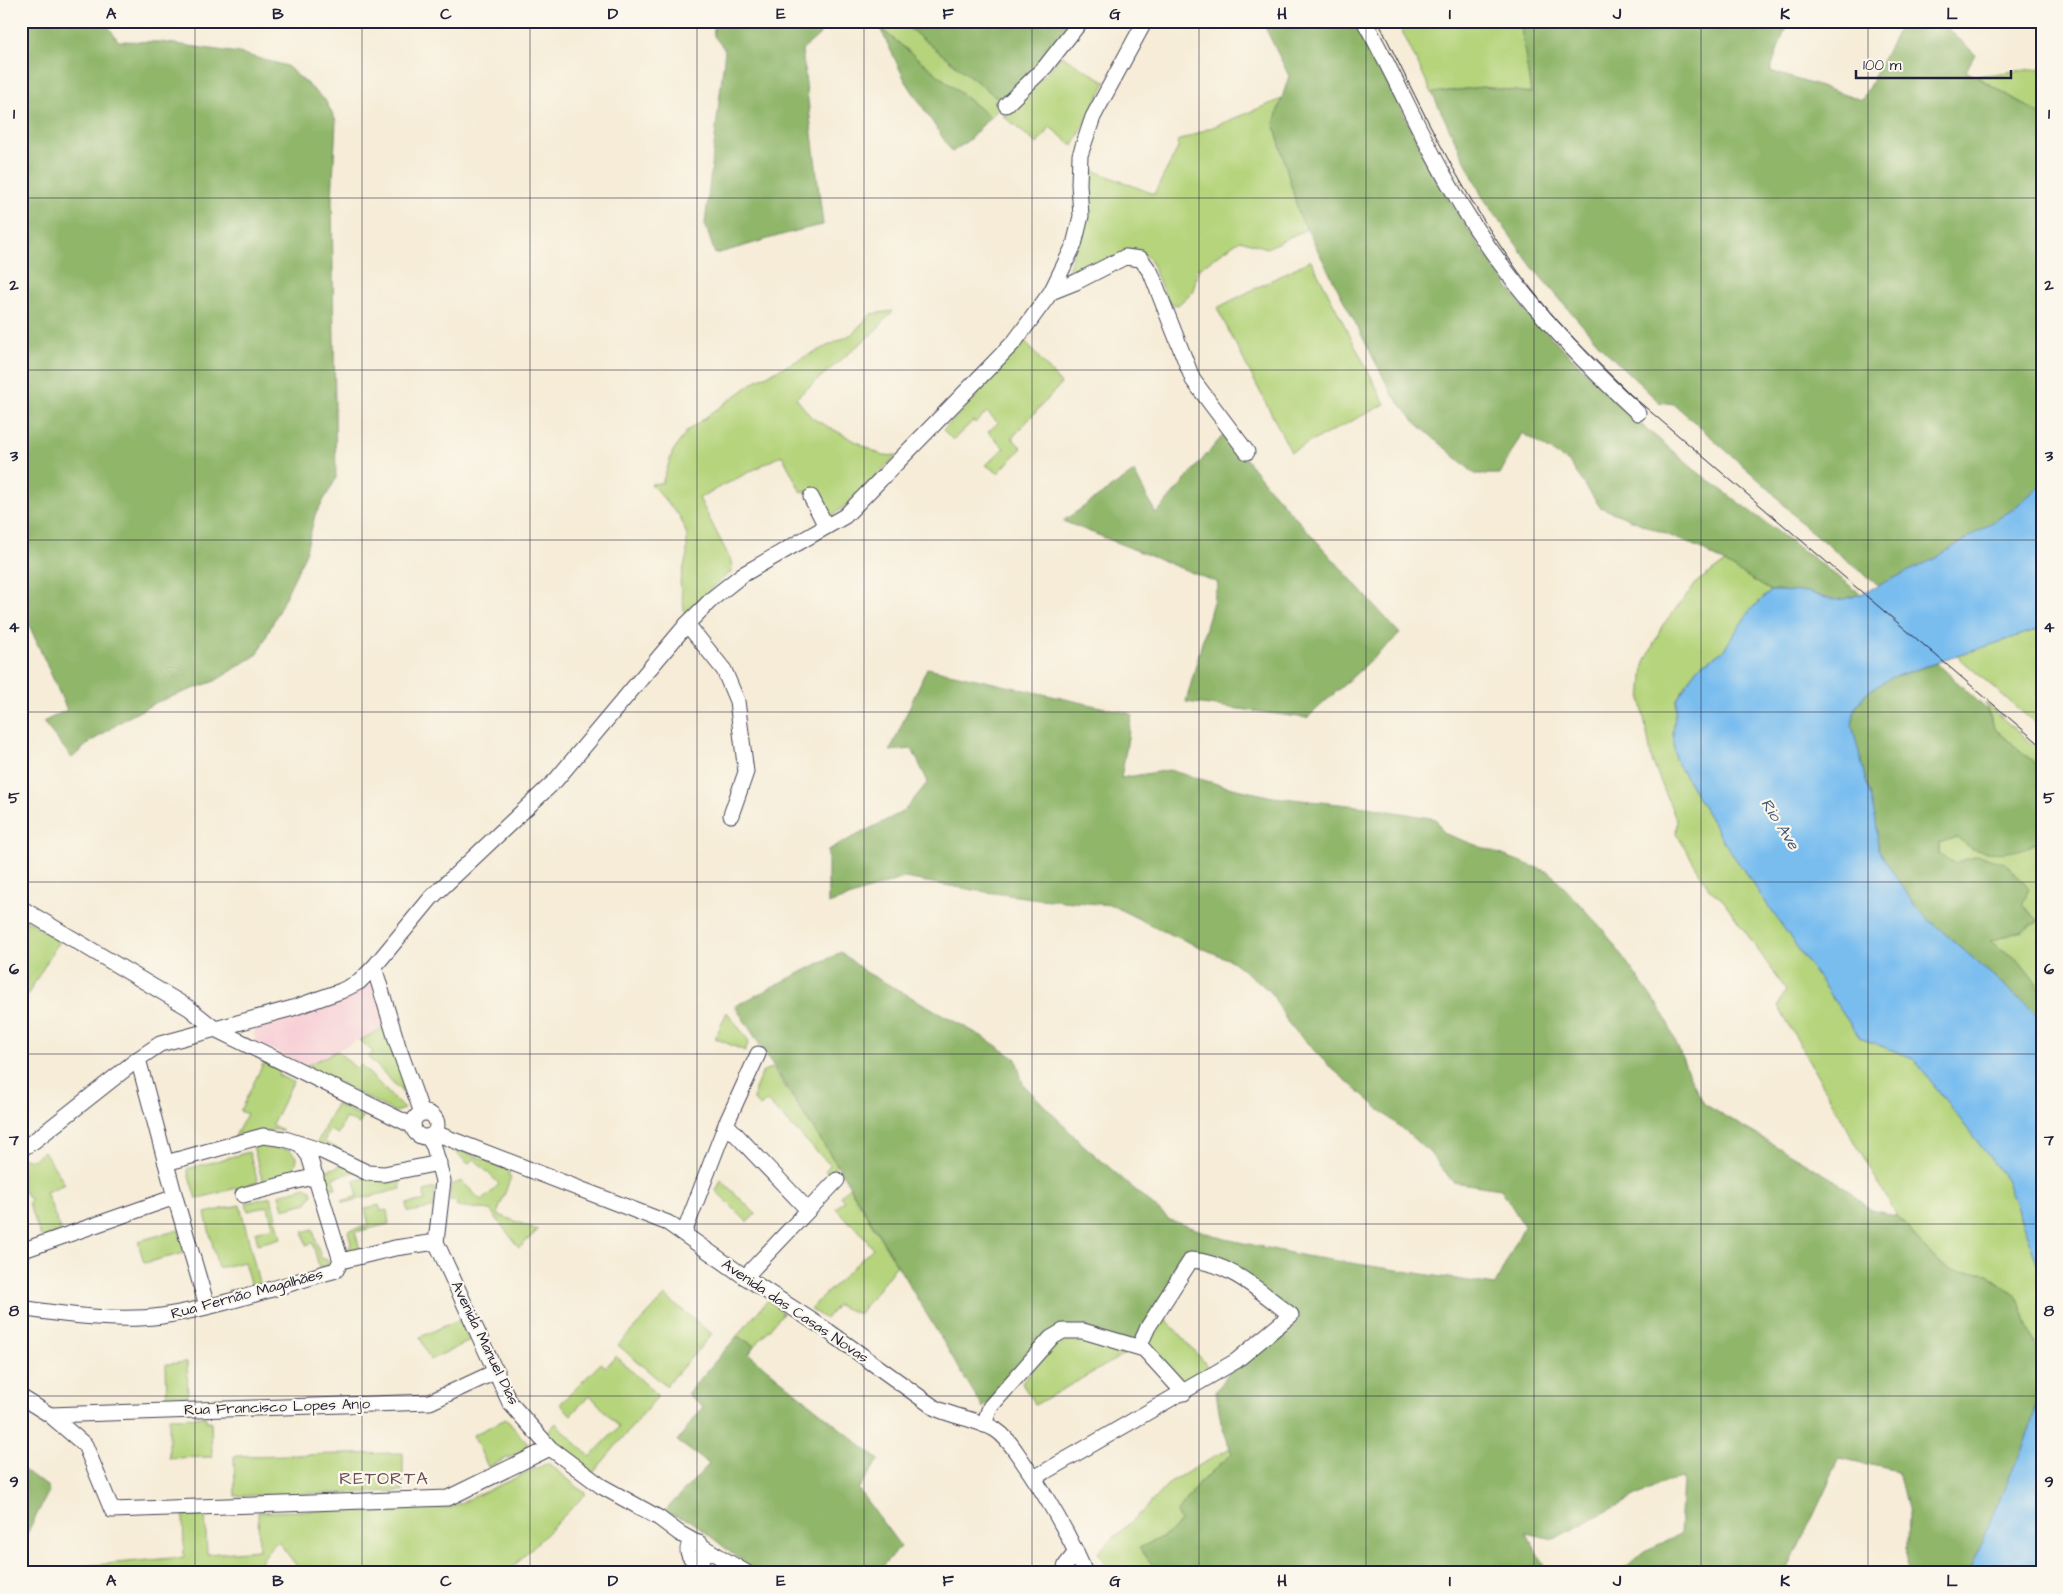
<svg xmlns="http://www.w3.org/2000/svg" width="2063" height="1594" viewBox="0 0 2063 1594" font-family="'Architects Daughter',sans-serif">
	<style>
		.built { fill: #f7cfd5 }
		.green { fill: #b5d47b; stroke: #6c7b5b }
		.forest { fill: #90b66b; stroke: #596c53 }
		.water { fill: #79bdef; stroke: #4e7095 }
		.lines { fill: none; stroke-linecap: round; stroke-linejoin: round }
		.minor-casing { stroke: #424052; stroke-width: 17 }
		.minor { stroke: #fff; stroke-width: 15 }
		.tram { stroke: #22223b; stroke-width: 1 }
		.grid { fill: none; stroke: #22223b; stroke-width: 1; stroke-opacity: 0.55 }
		.labels { text-anchor: middle; dominant-baseline: central; stroke-width: 4.5; stroke-linejoin: round; paint-order: stroke }
		.street-label { font-size: 15px; fill: #22223b; stroke: #fbf7ec }
		.water-label { font-size: 16px; font-style: italic; fill: #40587a; stroke: #fbf7ec }
		.quarter-label { font-size: 18px; letter-spacing: 1px; fill: #6b4d56; stroke: #fbf7ec }
		.neatline { fill: none; stroke: #22223b; stroke-width: 2 }
		.grid-label { font-size: 16px; text-anchor: middle; font-weight: bold; fill: #22223b }
	</style>
	<rect width="100%" height="100%" fill="#fbf7ec"/>
	<filter id="ink" filterUnits="userSpaceOnUse"><feTurbulence type="fractalNoise" baseFrequency=".02" numOctaves="2"/><feDisplacementMap in="SourceGraphic" scale="10" xChannelSelector="R" yChannelSelector="G"/><feConvolveMatrix kernelMatrix="1 2 1 2 8 2 1 2 1" color-interpolation-filters="sRGB"/></filter>
	<filter id="wash" filterUnits="userSpaceOnUse"><feTurbulence type="fractalNoise" baseFrequency=".0096" numOctaves="4" result="noise"/><feDisplacementMap in="SourceGraphic" scale="20" xChannelSelector="R" yChannelSelector="G"/><feGaussianBlur stdDeviation="1.12" result="paint"/><feColorMatrix in="noise" values="0 0 0 0 0 0 0 0 0 0 0 0 0 0 0 0 0 1.4 0 .05"/><feComposite in="paint" operator="in"/></filter>
	<g filter="url(#wash)">
		<rect width="100%" height="100%" fill="#f6ecd7"/>
		<path class="built" d="M 368,985 L 372,985 L 388,1025 L 306,1066 L 256,1042 L 254,1033 L 258,1026 L 265,1021 L 342,999 Z"/>
		<g class="green">
			<path d="M 876,21 L 900,21 L 1000,100 L 1000,108 L 990,117 L 880,28 Z"/>
			<path d="M 1397,21 L 1520,21 L 1531,93 L 1483,87 L 1432,93 Z"/>
			<path d="M 1061,55 L 1106,82 L 1073,146 L 1050,127 L 1037,144 L 1003,116 L 1048,72 Z"/>
			<path d="M 2042,68 L 2042,115 L 1976,76 Z"/>
			<path d="M 1282,99 L 1274,123 L 1299,214 L 1307,229 L 1267,248 L 1240,240 L 1198,269 L 1193,291 L 1178,305 L 1168,303 L 1150,259 L 1138,251 L 1125,252 L 1069,278 L 1067,273 L 1086,217 L 1087,168 L 1154,194 L 1178,148 L 1178,141 Z"/>
			<path d="M 1311,260 L 1385,404 L 1291,452 L 1217,308 Z"/>
			<path d="M 893,311 L 875,331 L 796,398 L 812,418 L 883,456 L 897,455 L 845,506 L 832,516 L 826,513 L 813,490 L 801,492 L 782,455 L 699,498 L 731,561 L 732,571 L 706,593 L 685,616 L 680,582 L 687,555 L 687,535 L 680,517 L 651,484 L 662,483 L 673,451 L 687,431 L 757,380 L 852,334 L 871,314 Z"/>
			<path d="M 1024,340 L 1061,384 L 1012,438 L 1022,448 L 998,473 L 986,465 L 1004,448 L 988,432 L 998,423 L 987,412 L 975,423 L 973,421 L 953,440 L 943,430 L 978,395 L 975,391 Z"/>
			<path d="M 1725,563 L 1771,591 L 1750,610 L 1723,651 L 1696,669 L 1677,699 L 1673,732 L 1675,759 L 1724,842 L 1860,1038 L 1913,1058 L 2006,1179 L 2040,1271 L 2042,1365 L 2018,1298 L 1988,1274 L 1951,1270 L 1937,1261 L 1897,1216 L 1778,1006 L 1786,990 L 1723,900 L 1710,890 L 1676,833 L 1677,821 L 1652,761 L 1641,701 L 1644,665 L 1662,626 L 1698,581 Z"/>
			<path d="M 2042,628 L 2042,729 L 1957,656 Z"/>
			<path d="M 1985,703 L 2042,753 L 2042,769 L 1996,730 Z"/>
			<path d="M 1957,837 L 1972,849 L 2035,844 L 2042,838 L 2042,990 L 2019,961 L 1989,941 L 2022,931 L 2039,921 L 2022,905 L 1978,856 L 1954,863 L 1939,854 L 1939,843 Z"/>
			<path d="M 21,916 L 59,941 L 21,1006 Z"/>
			<path d="M 727,1012 L 749,1041 L 745,1051 L 715,1038 Z"/>
			<path d="M 388,1026 L 411,1101 L 368,1057 L 373,1052 L 360,1040 Z"/>
			<path d="M 337,1051 L 356,1068 L 360,1064 L 404,1109 L 395,1112 L 306,1066 Z"/>
			<path d="M 264,1062 L 280,1070 L 278,1075 L 293,1082 L 272,1125 L 283,1130 L 273,1130 L 234,1138 L 247,1114 L 240,1111 Z"/>
			<path d="M 773,1068 L 837,1165 L 829,1174 L 825,1171 L 830,1165 L 767,1101 L 760,1107 L 754,1100 L 755,1089 L 763,1071 Z"/>
			<path d="M 336,1104 L 363,1117 L 359,1124 L 345,1118 L 338,1134 L 329,1130 L 324,1142 L 343,1151 L 340,1156 L 316,1145 Z"/>
			<path d="M 262,1144 L 290,1150 L 297,1158 C 295,1177 279,1177 263,1183 L 253,1146 Z"/>
			<path d="M 448,1145 L 511,1170 L 508,1175 L 511,1177 L 497,1214 L 538,1230 L 519,1248 L 490,1210 L 456,1206 L 457,1202 L 450,1200 L 451,1185 L 462,1181 L 482,1201 L 499,1184 L 474,1159 L 468,1164 Z"/>
			<path d="M 44,1151 L 65,1184 L 46,1192 L 61,1231 L 42,1239 L 28,1202 L 30,1200 L 21,1187 L 21,1157 L 32,1160 Z"/>
			<path d="M 249,1152 L 258,1182 L 196,1199 L 187,1169 Z"/>
			<path d="M 346,1164 L 357,1171 L 333,1178 L 336,1188 L 325,1188 L 321,1174 L 322,1172 Z"/>
			<path d="M 399,1174 L 401,1189 L 343,1203 L 342,1201 L 358,1196 L 354,1181 L 368,1177 Z"/>
			<path d="M 721,1180 L 756,1214 L 747,1222 L 716,1191 Z"/>
			<path d="M 305,1187 L 311,1190 L 312,1195 L 307,1203 L 283,1209 L 279,1195 Z"/>
			<path d="M 849,1187 L 897,1265 L 859,1314 L 837,1305 L 826,1319 L 810,1309 L 873,1248 C 866,1241 857,1225 848,1222 L 836,1208 L 844,1201 L 840,1196 Z"/>
			<path d="M 435,1188 L 433,1208 L 408,1212 L 406,1204 L 425,1200 L 424,1191 Z"/>
			<path d="M 271,1197 L 281,1238 L 258,1244 L 255,1232 L 273,1227 L 268,1206 L 248,1211 L 246,1203 Z"/>
			<path d="M 240,1205 L 260,1287 L 229,1295 L 228,1290 L 251,1286 L 244,1262 L 218,1268 L 205,1213 Z"/>
			<path d="M 379,1205 L 381,1211 L 387,1210 L 389,1224 L 355,1232 L 361,1253 L 346,1252 L 351,1244 L 348,1231 L 369,1225 L 365,1209 Z"/>
			<path d="M 313,1229 L 321,1258 L 328,1260 L 328,1266 L 319,1268 L 313,1243 L 306,1245 L 303,1232 Z"/>
			<path d="M 179,1230 L 185,1253 L 144,1263 L 138,1241 Z"/>
			<path d="M 665,1296 L 712,1334 L 666,1386 L 618,1345 Z"/>
			<path d="M 768,1300 L 783,1313 L 755,1346 L 737,1336 Z"/>
			<path d="M 1163,1316 L 1213,1372 L 1186,1386 L 1148,1342 Z"/>
			<path d="M 460,1319 L 470,1341 L 430,1360 L 420,1337 Z"/>
			<path d="M 1066,1337 L 1083,1337 L 1134,1349 L 1035,1405 L 1022,1383 L 1055,1342 Z"/>
			<path d="M 616,1356 L 658,1396 L 593,1473 L 567,1454 L 546,1434 L 556,1423 L 590,1457 L 619,1427 L 590,1395 L 571,1415 L 560,1404 L 601,1363 L 606,1367 Z"/>
			<path d="M 187,1362 L 188,1403 L 167,1403 L 166,1364 Z"/>
			<path d="M 206,1417 L 206,1421 L 211,1421 L 212,1457 L 169,1458 L 169,1418 Z"/>
			<path d="M 506,1419 L 527,1443 L 527,1449 L 488,1467 L 473,1435 Z"/>
			<path d="M 1230,1448 L 1232,1454 L 1199,1483 L 1177,1513 L 1180,1521 L 1170,1533 L 1139,1548 L 1159,1573 L 1113,1573 L 1101,1558 L 1098,1552 L 1144,1510 L 1170,1482 Z"/>
			<path d="M 403,1453 L 403,1491 L 235,1496 L 234,1456 Z"/>
			<path d="M 548,1463 L 586,1494 L 507,1573 L 302,1573 L 277,1540 L 252,1573 L 87,1573 L 82,1566 L 184,1557 L 183,1515 L 205,1514 L 207,1554 L 259,1550 L 258,1512 L 452,1507 Z"/>
		</g>
		<g class="forest">
			<path d="M 21,21 L 105,21 L 118,41 L 161,42 L 239,53 L 287,66 L 325,100 L 336,121 L 332,200 L 336,479 L 315,515 L 305,555 L 258,654 L 215,681 L 157,702 L 125,719 L 89,743 L 72,758 L 43,722 L 67,710 L 21,607 L 21,443 L 32,438 L 21,421 Z"/>
			<path d="M 713,21 L 811,21 L 820,34 L 802,50 L 823,225 C 786,232 751,245 715,254 L 705,224 L 725,50 L 714,36 Z"/>
			<path d="M 900,21 L 1077,21 L 1007,99 L 1000,100 Z"/>
			<path d="M 1262,21 L 1356,21 L 1444,192 L 1484,253 L 1528,314 L 1629,414 L 1695,470 L 1861,594 L 1845,599 L 1832,600 L 1808,592 L 1771,591 L 1700,548 L 1600,507 L 1569,462 L 1522,433 L 1500,474 L 1475,474 L 1415,422 L 1392,394 L 1299,214 L 1274,123 L 1289,76 Z"/>
			<path d="M 1520,21 L 1788,21 L 1770,71 L 1862,100 L 1903,21 L 1940,21 L 1975,54 L 1966,71 L 2042,115 L 2042,452 L 2040,454 L 2042,454 L 2042,484 L 2012,510 L 1934,559 L 1879,586 L 1803,525 L 1769,489 L 1674,404 L 1659,402 L 1603,349 L 1533,268 L 1482,196 L 1432,93 L 1483,87 L 1531,93 Z"/>
			<path d="M 880,28 L 990,117 L 970,139 L 952,152 L 905,80 Z"/>
			<path d="M 1225,433 L 1270,489 L 1400,634 L 1307,718 L 1186,702 L 1218,583 L 1063,521 L 1134,472 L 1156,514 Z"/>
			<path d="M 1937,663 L 1986,709 L 1996,730 L 2042,769 L 2042,838 C 2024,853 1995,856 1973,849 C 1968,847 1962,841 1957,837 L 1939,843 L 1939,854 L 1954,863 L 1978,856 L 2005,863 L 2029,889 L 2022,905 L 2039,921 L 2022,931 L 1990,941 L 2019,961 L 2042,990 L 2042,1019 L 1917,909 L 1878,849 L 1876,820 L 1852,725 L 1855,709 L 1866,693 L 1890,678 Z"/>
			<path d="M 927,668 L 1132,714 L 1121,778 L 1169,770 L 1224,786 L 1273,797 L 1367,807 L 1436,819 L 1443,833 L 1551,873 L 1605,932 L 1665,1016 L 1689,1075 L 1704,1104 L 1836,1181 L 1871,1210 L 1897,1216 L 1937,1261 L 1951,1270 L 1988,1274 L 2018,1298 L 2033,1338 L 2042,1365 L 2042,1374 L 2030,1430 L 1968,1573 L 1906,1573 L 1908,1513 L 1898,1471 L 1840,1458 L 1786,1573 L 1619,1573 L 1644,1551 L 1680,1535 L 1683,1478 L 1663,1482 L 1554,1539 L 1526,1533 L 1548,1573 L 1159,1573 L 1139,1548 L 1170,1533 L 1180,1521 L 1177,1513 L 1199,1483 L 1232,1454 L 1221,1422 L 1216,1392 L 1236,1361 L 1291,1315 L 1265,1296 L 1191,1260 L 1139,1347 L 1063,1331 L 983,1408 L 837,1165 L 735,1006 L 841,952 L 864,971 L 985,1038 L 1016,1059 L 1023,1084 L 1080,1142 L 1170,1220 L 1225,1239 L 1305,1256 L 1495,1285 L 1524,1226 L 1501,1189 L 1453,1182 L 1429,1152 L 1328,1065 L 1288,1023 L 1271,992 L 1232,961 L 1161,930 L 1111,905 L 1039,899 L 979,891 L 904,878 L 828,904 L 828,850 L 904,811 L 928,782 L 912,749 L 890,751 Z"/>
			<path d="M 737,1336 L 755,1346 L 749,1354 L 879,1460 L 858,1489 L 901,1547 L 875,1573 L 757,1573 L 691,1521 L 664,1512 L 709,1464 L 677,1441 L 703,1407 L 687,1394 Z"/>
			<path d="M 21,1468 L 47,1486 L 49,1491 L 21,1545 Z"/>
		</g>
		<g class="water">
			<path d="M 2042,484 L 2042,628 L 1890,678 L 1866,693 L 1855,708 L 1852,725 L 1876,820 L 1878,849 L 1917,909 L 2042,1019 L 2042,1330 L 2040,1271 L 2006,1179 L 1913,1058 L 1860,1038 L 1724,842 L 1675,759 L 1673,732 L 1677,700 L 1696,669 L 1723,651 L 1750,610 L 1771,591 L 1808,592 L 1832,600 L 1845,599 L 1861,594 L 1934,559 L 2012,510 Z"/>
			<path d="M 2042,1374 L 2042,1573 L 1968,1573 L 2030,1430 Z"/>
		</g>
	</g>
	<g filter="url(#ink)">
		<g class="lines">
			<g class="minor-casing">
				<g id="minor">
					<path d="M 1364,21 C 1395,75 1419,133 1450,186 C 1499,273 1565,346 1638,413"/>
					<path d="M 1006,105 L 1045,67 L 1081,21"/>
					<path d="M 1051,292 L 1076,282 L 1125,257 L 1141,259 L 1151,273 L 1193,380 L 1247,452"/>
					<path d="M 811,497 L 826,526"/>
					<path d="M 687,624 L 724,670 L 737,701 L 746,772 L 731,815"/>
					<path d="M 21,908 L 189,1008 L 215,1029 L 413,1126"/>
					<path d="M 374,967 L 398,1046 L 422,1113"/>
					<path d="M 138,1059 L 175,1197 L 207,1306"/>
					<circle cx="425" cy="1125" r="12"/>
					<path d="M 726,1124 L 808,1210"/>
					<path d="M 435,1133 L 668,1223 L 745,1277 L 828,1331 L 935,1408 C 954,1417 980,1420 996,1430 C 1007,1437 1014,1449 1021,1459 C 1045,1494 1069,1533 1085,1573"/>
					<path d="M 428,1137 L 434,1147 L 443,1181 L 436,1242 L 510,1403 L 550,1448 L 601,1486 L 659,1518 L 679,1533 L 695,1542"/>
					<path d="M 300,1144 L 309,1156 L 341,1261"/>
					<path d="M 21,1149 L 34,1141 L 138,1059 L 160,1044 L 293,1008 L 341,991 L 359,982 L 374,967 L 431,898 L 556,780 L 687,624 L 713,598 L 742,575 L 845,516 L 1015,341 L 1051,292 L 1074,245 L 1081,216 L 1079,184 L 1080,155 L 1093,117 L 1145,21"/>
					<path d="M 166,1163 L 263,1136 L 285,1139 L 322,1151 L 368,1173 L 384,1174 L 439,1163"/>
					<path d="M 243,1195 L 316,1176"/>
					<path d="M 684,1233 L 726,1124 L 758,1054"/>
					<path d="M 21,1251 L 175,1197"/>
					<path d="M 745,1277 L 837,1180"/>
					<path d="M 21,1308 C 65,1315 118,1322 162,1316 C 221,1307 279,1286 336,1270 L 341,1261 L 395,1248 L 436,1242"/>
					<path d="M 21,1397 L 50,1415 L 85,1445 L 112,1510 L 448,1498 L 550,1448"/>
					<path d="M 50,1415 L 430,1402 L 497,1371"/>
					<path d="M 984,1425 L 990,1407 L 1051,1338 L 1063,1331 L 1083,1331 L 1144,1349 L 1184,1393"/>
					<path d="M 1034,1478 L 1236,1361 L 1291,1315 C 1262,1293 1229,1262 1191,1260 L 1148,1327 L 1139,1347"/>
					<path d="M 703,1547 L 747,1573"/>
					<path d="M 699,1573 L 700,1561 L 704,1556 L 703,1547 L 699,1543 L 691,1542 C 684,1551 690,1562 700,1561"/>
					<path d="M 1063,1573 L 1066,1565 L 1076,1552"/>
				</g>
			</g>
			<use href="#minor" class="minor"/>
			<path class="tram" d="M 1378,21 C 1428,122 1473,218 1544,305 C 1570,337 1602,366 1631,395 L 2042,746"/>
		</g>
	</g>
	<path class="grid" d="M 195,21 L 195,1573M 362,21 L 362,1573M 530,21 L 530,1573M 697,21 L 697,1573M 864,21 L 864,1573M 1032,21 L 1032,1573M 1199,21 L 1199,1573M 1366,21 L 1366,1573M 1534,21 L 1534,1573M 1701,21 L 1701,1573M 1868,21 L 1868,1573M 21,198 L 2042,198M 21,370 L 2042,370M 21,540 L 2042,540M 21,712 L 2042,712M 21,882 L 2042,882M 21,1054 L 2042,1054M 21,1224 L 2042,1224M 21,1396 L 2042,1396"/>
	<g class="labels">
		<g class="street-label">
			<text transform="translate(247 1294) rotate(-15)">Rua Fernão Magalhães</text>
			<text transform="translate(795 1311) rotate(34)">Avenida das Casas Novas</text>
			<text transform="translate(485 1343) rotate(64)">Avenida Manuel Dias</text>
			<text transform="translate(277 1407) rotate(-2)">Rua Francisco Lopes Anjo</text>
		</g>
		<g class="water-label">
			<text transform="translate(1780 824) rotate(58)">Rio Ave</text>
		</g>
		<g class="quarter-label">
			<text x="384" y="1478">RETORTA</text>
		</g>
	</g>
	<rect width="2063" height="1594" fill="none" stroke="#fbf7ec" stroke-width="55"/>
	<path d="M1856 70v8h155v-8" fill="none" stroke="#22223b" stroke-width="2.5"/>
	<text x="1863" y="70" font-size="15" fill="#22223b" stroke="#fbf7ec" stroke-width="4" paint-order="stroke">100 m</text>
	<rect x="28" y="28" width="2008" height="1538" class="neatline"/>
	<g class="grid-label">
		<text x="111" y="19">A</text>
		<text x="278" y="19">B</text>
		<text x="446" y="19">C</text>
		<text x="613" y="19">D</text>
		<text x="781" y="19">E</text>
		<text x="948" y="19">F</text>
		<text x="1115" y="19">G</text>
		<text x="1282" y="19">H</text>
		<text x="1450" y="19">I</text>
		<text x="1617" y="19">J</text>
		<text x="1785" y="19">K</text>
		<text x="1952" y="19">L</text>
		<text x="14" y="119">1</text>
		<text x="2049" y="119">1</text>
		<text x="14" y="290">2</text>
		<text x="2049" y="290">2</text>
		<text x="14" y="461">3</text>
		<text x="2049" y="461">3</text>
		<text x="14" y="632">4</text>
		<text x="2049" y="632">4</text>
		<text x="14" y="803">5</text>
		<text x="2049" y="803">5</text>
		<text x="14" y="974">6</text>
		<text x="2049" y="974">6</text>
		<text x="14" y="1145">7</text>
		<text x="2049" y="1145">7</text>
		<text x="14" y="1316">8</text>
		<text x="2049" y="1316">8</text>
		<text x="14" y="1487">9</text>
		<text x="2049" y="1487">9</text>
		<text x="111" y="1586">A</text>
		<text x="278" y="1586">B</text>
		<text x="446" y="1586">C</text>
		<text x="613" y="1586">D</text>
		<text x="781" y="1586">E</text>
		<text x="948" y="1586">F</text>
		<text x="1115" y="1586">G</text>
		<text x="1282" y="1586">H</text>
		<text x="1450" y="1586">I</text>
		<text x="1617" y="1586">J</text>
		<text x="1785" y="1586">K</text>
		<text x="1952" y="1586">L</text>
	</g>
</svg>
